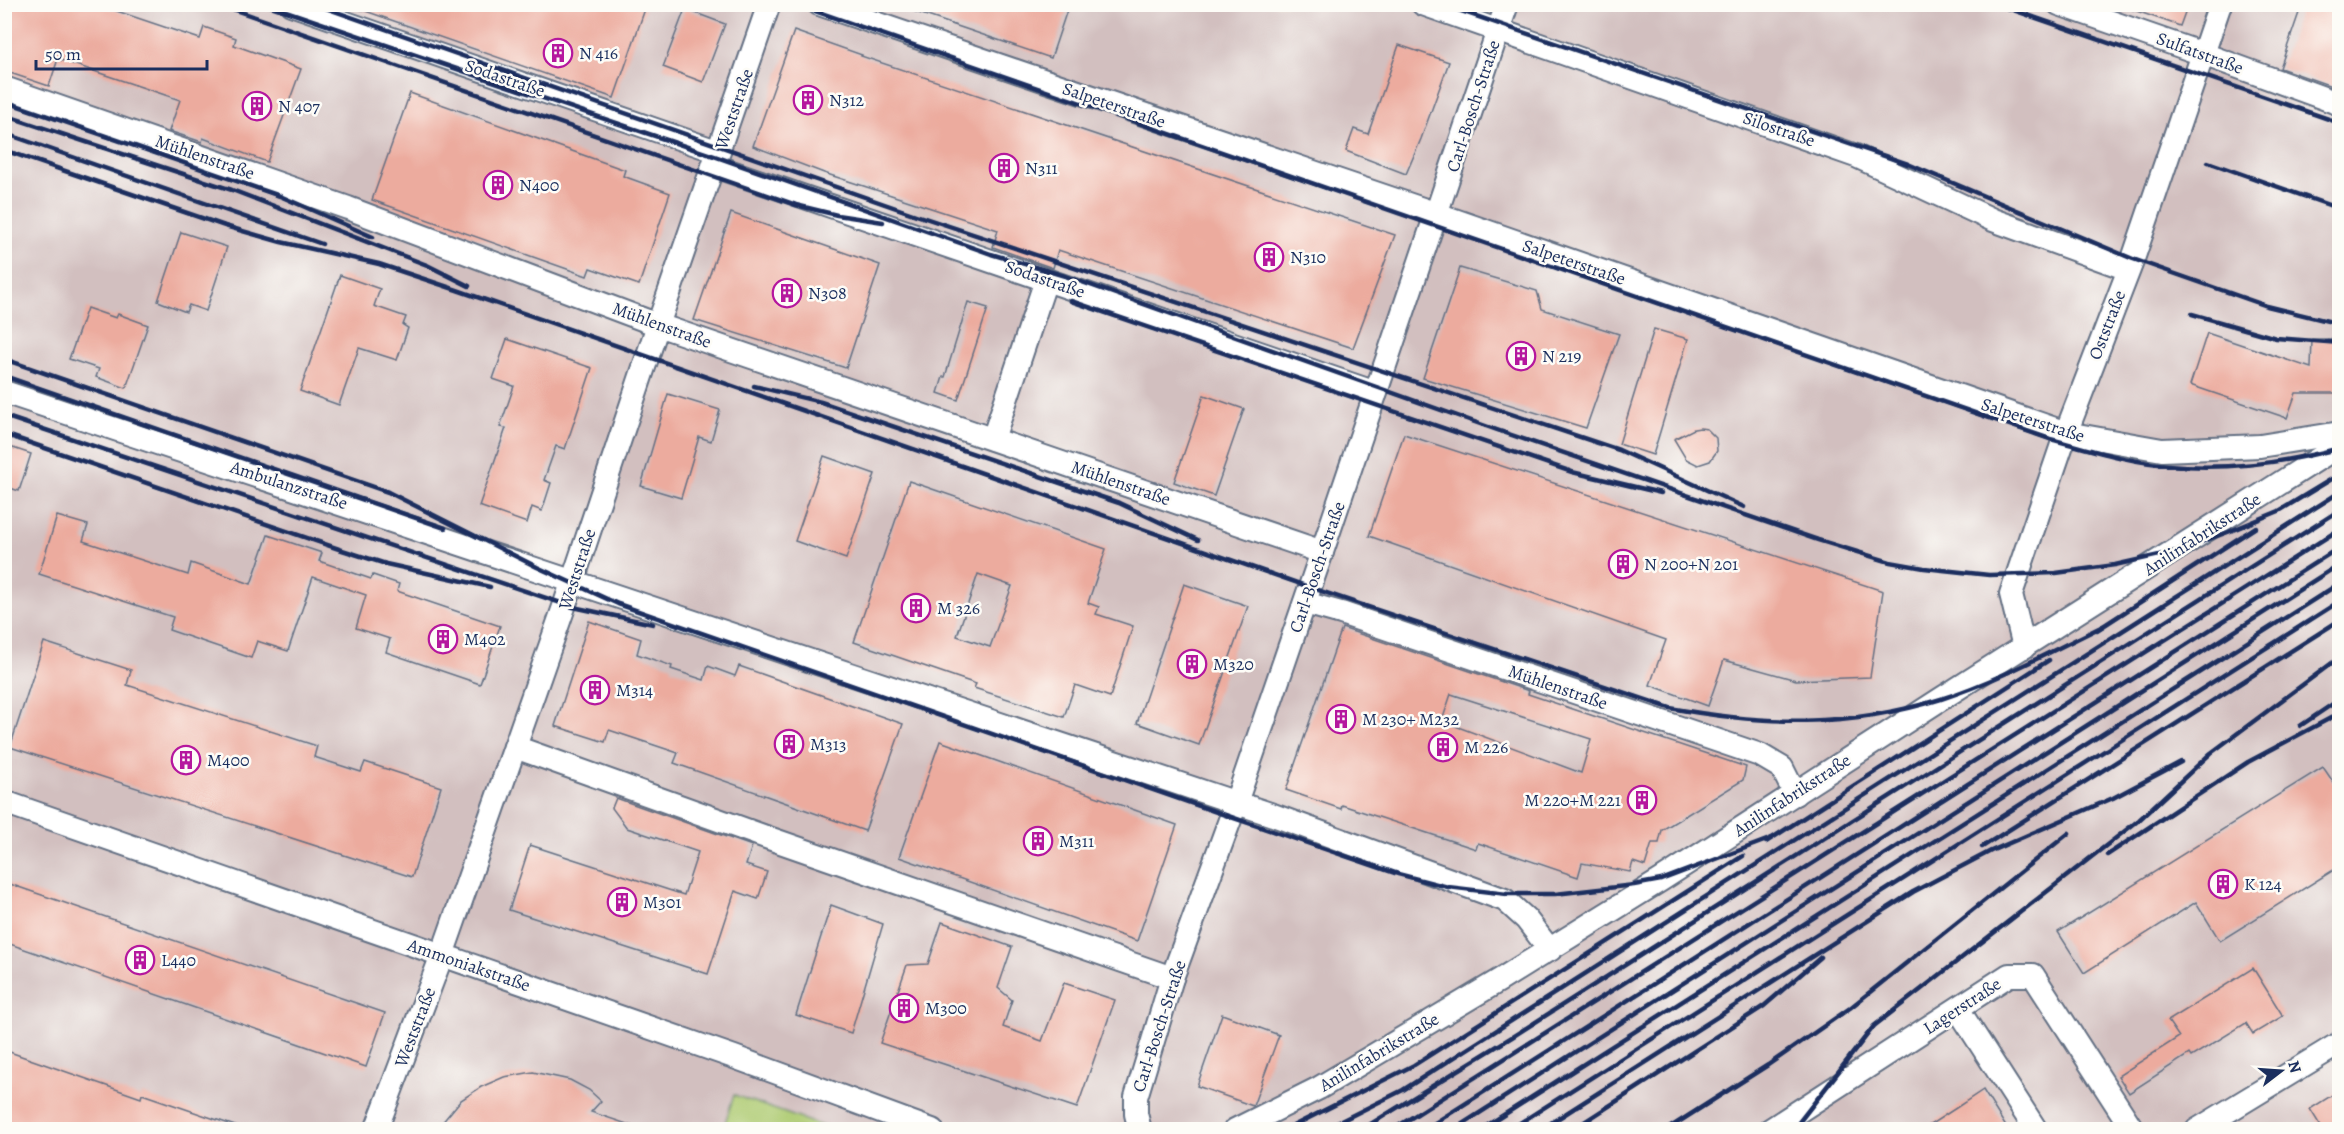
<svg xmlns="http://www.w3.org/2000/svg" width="2344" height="1134" viewBox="0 0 2344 1134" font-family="Alegreya,serif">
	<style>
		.industrial { fill: #d2bfbf }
		.green { fill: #aecb72; stroke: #647d68; stroke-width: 1.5 }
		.building { fill: #ecab9e; fill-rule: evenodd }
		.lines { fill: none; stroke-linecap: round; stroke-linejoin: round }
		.minor-casing { stroke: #646f83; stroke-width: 26 }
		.minor { stroke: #fff; stroke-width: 22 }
		.rail { stroke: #1b2f5e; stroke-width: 4.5 }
		.labels { text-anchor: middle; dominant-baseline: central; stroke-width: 5; stroke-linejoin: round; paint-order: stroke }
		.poi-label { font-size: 18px; fill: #1b2f5e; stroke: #fdfcf7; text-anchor: start }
		.street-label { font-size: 18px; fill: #1b2f5e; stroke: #fdfcf7 }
	</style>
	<rect width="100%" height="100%" fill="#fdfcf7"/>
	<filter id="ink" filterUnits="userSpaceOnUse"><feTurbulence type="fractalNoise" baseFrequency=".0167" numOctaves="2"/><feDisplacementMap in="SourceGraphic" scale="12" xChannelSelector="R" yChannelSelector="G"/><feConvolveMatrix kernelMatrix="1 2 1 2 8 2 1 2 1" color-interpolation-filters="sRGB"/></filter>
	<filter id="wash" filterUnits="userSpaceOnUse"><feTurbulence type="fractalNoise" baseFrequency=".008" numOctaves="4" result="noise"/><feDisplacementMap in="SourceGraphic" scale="24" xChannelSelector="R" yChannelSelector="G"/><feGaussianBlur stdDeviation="1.35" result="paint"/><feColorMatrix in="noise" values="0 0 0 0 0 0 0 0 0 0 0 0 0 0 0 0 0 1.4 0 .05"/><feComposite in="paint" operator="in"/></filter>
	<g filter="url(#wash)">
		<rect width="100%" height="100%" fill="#ede6c9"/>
		<rect class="industrial" x="5" y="5" width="2334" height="1124"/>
		<path class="green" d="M 734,1095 L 830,1129 L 723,1129 Z"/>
		<g id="blocks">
			<g class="building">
				<path d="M 4,4 L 96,4 L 200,39 L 204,27 L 236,38 L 234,45 L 301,69 L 267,162 L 203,138 L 202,142 L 169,131 L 180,100 L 58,59 L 49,86 L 4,71 Z"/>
				<path d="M 355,4 L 633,4 L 645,9 L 614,98 L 354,7 Z"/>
				<path d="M 905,4 L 1069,4 L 1051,58 L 904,8 Z"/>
				<path d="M 2126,4 L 2188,4 L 2180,26 L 2125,7 Z"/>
				<path d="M 2302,4 L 2340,4 L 2340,89 L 2280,68 Z"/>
				<path d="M 685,9 L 725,24 L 703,82 L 663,67 Z"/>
				<path d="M 794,31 L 862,55 L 861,56 L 1395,235 L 1353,348 L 1058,250 L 1053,268 L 993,247 L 998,230 L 824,173 L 753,146 Z"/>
				<path d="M 1399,45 L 1449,62 L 1421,139 L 1406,174 L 1346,151 L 1354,129 L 1368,134 Z"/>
				<path d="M 410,93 L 625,170 L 623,176 L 670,193 L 639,285 L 590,268 L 587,276 L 372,200 Z"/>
				<path d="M 731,213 L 880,265 L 846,368 L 694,320 Z"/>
				<path d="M 181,232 L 227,247 L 206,311 L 189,305 L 186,312 L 158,301 Z"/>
				<path d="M 1460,268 L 1537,291 L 1542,309 L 1619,334 L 1586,428 L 1423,378 Z"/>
				<path d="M 340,275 L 380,289 L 374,306 L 406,317 L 403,325 L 408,328 L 397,360 L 359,348 L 339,405 L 300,391 Z"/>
				<path d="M 968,302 L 988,308 L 958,400 L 938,393 L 943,377 L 945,377 Z"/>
				<path d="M 87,308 L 116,318 L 118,314 L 148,325 L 126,388 L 96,377 L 99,369 L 69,359 Z"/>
				<path d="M 1654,329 L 1688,339 L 1653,455 L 1619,444 Z"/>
				<path d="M 2207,333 L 2311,368 L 2312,339 L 2340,339 L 2340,393 L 2296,393 L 2287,418 L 2190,385 Z"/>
				<path d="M 507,339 L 592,368 L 565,449 L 556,446 L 544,480 L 551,483 L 542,511 L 532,507 L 527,523 L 479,506 L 506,428 L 500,427 L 514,386 L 493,379 Z"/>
				<path d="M 668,394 L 720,410 L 711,441 L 699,437 L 681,498 L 641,486 Z"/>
				<path d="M 1204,395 L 1244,409 L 1214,496 L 1174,482 Z"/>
				<path d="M 1700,428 L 1707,429 L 1716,438 L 1717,451 L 1710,461 L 1698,465 L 1686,459 L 1674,439 L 1694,429 Z"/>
				<path d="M 1404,434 L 1883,591 L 1870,677 L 1796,680 L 1724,660 L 1708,706 L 1650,685 L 1666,640 L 1369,536 Z"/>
				<path d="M 4,445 L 31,454 L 19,491 L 4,486 Z"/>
				<path d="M 824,456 L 875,474 L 846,559 L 795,541 Z"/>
				<path d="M 909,481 L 1106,549 L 1088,603 L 1099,607 L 1096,614 L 1133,626 L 1110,697 L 1075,685 L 1064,717 L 974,688 L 976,684 L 854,642 ZM 978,574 L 1012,586 L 990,647 L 957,636 Z"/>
				<path d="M 57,516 L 88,525 L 83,541 L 188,575 L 191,563 L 251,584 L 268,535 L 322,553 L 319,561 L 371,579 L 373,575 L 399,584 L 397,591 L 500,626 L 480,684 L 386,652 L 390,639 L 356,628 L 366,595 L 313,577 L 288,651 L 257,641 L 251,658 L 169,630 L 173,617 L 39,574 Z"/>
				<path d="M 1184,584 L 1248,606 L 1199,745 L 1137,723 Z"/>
				<path d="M 589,621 L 641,639 L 637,654 L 672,666 L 671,669 L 704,680 L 708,666 L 735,676 L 739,666 L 903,724 L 865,831 L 674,763 L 678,753 L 609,730 L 605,742 L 555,726 Z"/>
				<path d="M 1342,628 L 1529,691 L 1528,694 L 1746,767 L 1743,780 L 1662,830 L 1659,843 L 1652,843 L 1645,866 L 1633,862 L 1630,872 L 1582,863 L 1578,877 L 1478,843 L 1476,849 L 1342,805 L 1341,809 L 1286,790 ZM 1451,694 L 1591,739 L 1581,773 L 1442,721 Z"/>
				<path d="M 44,642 L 131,670 L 127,685 L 317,746 L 314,757 L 361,772 L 365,762 L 441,787 L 412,877 L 10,747 Z"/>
				<path d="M 940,741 L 1177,825 L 1137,941 L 899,857 Z"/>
				<path d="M 2323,767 L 2340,792 L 2340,866 L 2220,941 L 2196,902 L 2084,973 L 2058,932 Z"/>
				<path d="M 616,798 L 752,846 L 746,865 L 767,872 L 758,899 L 735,891 L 708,974 L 509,910 L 530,845 L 684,895 L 698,852 L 627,828 L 612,808 Z"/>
				<path d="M 4,882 L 385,1013 L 366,1067 L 4,942 Z"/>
				<path d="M 831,905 L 883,924 L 851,1033 L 796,1015 Z"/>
				<path d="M 942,922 L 1012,947 L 998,988 L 1012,1000 L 1003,1027 L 1042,1041 L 1064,983 L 1115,1000 L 1077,1108 L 880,1043 L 907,965 L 928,964 Z"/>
				<path d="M 2253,968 L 2283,1016 L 2253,1034 L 2246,1023 L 2191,1057 L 2189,1054 L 2129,1093 L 2118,1076 L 2179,1037 L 2168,1021 Z"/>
				<path d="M 1222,1014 L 1279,1035 L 1253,1106 L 1197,1086 Z"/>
				<path d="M 4,1050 L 141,1098 L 142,1094 L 238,1127 L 237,1130 L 4,1130 Z"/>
				<path d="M 533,1072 L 570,1080 L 589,1090 L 601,1101 L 591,1112 L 633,1126 L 632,1130 L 436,1130 L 461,1100 L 481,1087 L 504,1077 Z"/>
				<path d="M 1983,1090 L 2008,1130 L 1922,1130 L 1956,1108 Z"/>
				<path d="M 2340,1090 L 2340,1130 L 2323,1130 L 2310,1109 Z"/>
			</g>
		</g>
	</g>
	<g filter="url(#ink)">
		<use href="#blocks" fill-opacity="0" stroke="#646f83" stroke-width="1.5"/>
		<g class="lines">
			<g class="minor-casing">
				<g id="minor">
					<path d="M 291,4 L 719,152"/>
					<path d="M 819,4 L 1437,214 L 2066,433 L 2162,450 L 2260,446 L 2340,433"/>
					<path d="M 1423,4 L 1856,156 L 1993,220 L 2128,269"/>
					<path d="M 2059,4 L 2203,54 L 2340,104"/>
					<path d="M 4,88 L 348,208 L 658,325 L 1322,552"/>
					<path d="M 714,166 L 1376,393"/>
					<path d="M 4,392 L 1273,815 L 1505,900 L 1526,919 L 1550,950"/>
					<path d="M 993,439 L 1046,280"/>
					<path d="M 1305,603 L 1341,613 L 1760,755 L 1782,768 L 1795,794"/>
					<path d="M 2024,647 L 2011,594 L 2066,433 L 2133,259 L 2220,4"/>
					<path d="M 515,747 L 763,836 L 1172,978"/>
					<path d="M 4,802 L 734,1057 L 932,1130"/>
					<path d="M 1958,1009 L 2036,1130"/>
					<path d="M 376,1130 L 442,955 L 565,604 L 658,325 L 769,4"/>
					<path d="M 1140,1130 L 1136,1114 L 1136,1097 L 1172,978 L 1231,817 L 1322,552 L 1507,4"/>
					<path d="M 1235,1130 L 1319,1088 L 1500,980 L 1661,880 L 1941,699 L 2340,445"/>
					<path d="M 1770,1130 L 2009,975 L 2033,975 L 2133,1130"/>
					<path d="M 2197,1130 L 2340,1043"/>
				</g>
			</g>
			<use href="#minor" class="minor"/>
			<g class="rail">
				<path d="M 218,4 L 796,205 L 837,215 L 883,222"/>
				<path d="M 265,4 L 717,157 L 991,254 L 1065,276 L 1497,430 L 1818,540 L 1890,562 L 1924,568 L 1989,575 L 2056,573 L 2115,565 L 2177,551 L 2228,532 L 2279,511 L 2340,474"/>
				<path d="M 314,4 L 916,215 L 1619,450 L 1744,507"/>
				<path d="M 795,4 L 2050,439 C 2089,449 2127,462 2167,465 C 2224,470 2284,463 2340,448"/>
				<path d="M 1441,4 L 1908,164 L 2133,259 L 2267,306 L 2340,324"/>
				<path d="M 1996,4 L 2340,123"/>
				<path d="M 4,101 L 280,196 L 373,237"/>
				<path d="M 4,115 L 232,190 L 427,265 L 469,286"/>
				<path d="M 4,133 L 322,244"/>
				<path d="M 4,150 L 225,226 L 281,242 L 379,264 L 457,290 L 1309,587 L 1670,708 C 1763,725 1849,728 1941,699 C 1997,681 2050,652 2103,626"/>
				<path d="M 2208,162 L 2340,209"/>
				<path d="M 1071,301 L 1572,472 L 1661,493"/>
				<path d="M 2192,314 L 2276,338 L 2340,343"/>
				<path d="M 4,359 L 388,492 L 537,567 L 618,604 L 1231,817 L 1398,874 L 1448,887 L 1507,894 L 1555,894 L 1634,885 L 1661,880 L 1772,838"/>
				<path d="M 4,376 L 445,528"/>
				<path d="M 754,386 L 821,402 L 1119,503 L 1198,540"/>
				<path d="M 4,416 L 573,607 L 653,624"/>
				<path d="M 4,434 L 339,549 L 386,564 L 490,587"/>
				<path d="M 2097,630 L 2256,527"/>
				<path d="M 2300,726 L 2340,699"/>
				<path d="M 1766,842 L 2049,660"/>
				<path d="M 1982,847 L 2340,620"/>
				<path d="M 2107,855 L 2248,762 L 2340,713"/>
				<path d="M 1285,1130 L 1414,1065 L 1743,856"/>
				<path d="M 1323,1130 L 1403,1090 L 2340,492"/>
				<path d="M 1361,1130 L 1512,1037 L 2340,510"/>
				<path d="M 1392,1130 L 2340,529"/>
				<path d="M 1424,1130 L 2340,547"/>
				<path d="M 1453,1130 L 2340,564"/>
				<path d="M 1480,1130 L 2340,583"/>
				<path d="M 1509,1130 L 2340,601"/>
				<path d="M 1540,1130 L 1913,892 L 1991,851 L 2113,798 L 2181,762"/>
				<path d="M 1572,1130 L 1764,1006 L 1821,957"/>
				<path d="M 1666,1130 L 1768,1065 L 1850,1008 L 2069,833"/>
				<path d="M 1793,1130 L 1874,1026 L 2139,820 L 2211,753 L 2340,657"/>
			</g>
		</g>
	</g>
	<defs>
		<g id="building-ring" transform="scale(1.5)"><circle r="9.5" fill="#fdfcf7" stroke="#b5179e" stroke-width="1.5"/><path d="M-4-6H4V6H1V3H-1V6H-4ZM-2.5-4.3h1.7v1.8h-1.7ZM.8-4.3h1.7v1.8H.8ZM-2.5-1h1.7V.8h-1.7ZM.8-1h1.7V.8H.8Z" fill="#b5179e"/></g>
	</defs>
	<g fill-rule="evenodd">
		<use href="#building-ring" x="558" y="53"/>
		<use href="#building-ring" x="808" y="100"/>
		<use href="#building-ring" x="257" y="106"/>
		<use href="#building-ring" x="1004" y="168"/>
		<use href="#building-ring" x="498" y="185"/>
		<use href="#building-ring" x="1269" y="257"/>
		<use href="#building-ring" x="787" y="293"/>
		<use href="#building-ring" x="1521" y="356"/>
		<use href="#building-ring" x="1623" y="564"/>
		<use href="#building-ring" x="916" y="608"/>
		<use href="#building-ring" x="443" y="639"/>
		<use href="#building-ring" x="1192" y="664"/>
		<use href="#building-ring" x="595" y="690"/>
		<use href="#building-ring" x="1341" y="719"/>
		<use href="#building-ring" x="789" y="744"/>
		<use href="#building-ring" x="1443" y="747"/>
		<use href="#building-ring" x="186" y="760"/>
		<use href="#building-ring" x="1642" y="800"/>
		<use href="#building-ring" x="1038" y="841"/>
		<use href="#building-ring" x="2223" y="884"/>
		<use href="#building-ring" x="622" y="902"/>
		<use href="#building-ring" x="140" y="960"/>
		<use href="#building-ring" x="904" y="1008"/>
	</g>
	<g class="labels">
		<g class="poi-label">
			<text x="579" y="53">N 416</text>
			<text x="829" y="100">N312</text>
			<text x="278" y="106">N 407</text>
			<text x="1025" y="168">N311</text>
			<text x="519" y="185">N400</text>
			<text x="1290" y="257">N310</text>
			<text x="808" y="293">N308</text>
			<text x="1542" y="356">N 219</text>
			<text x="1644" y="564">N 200+N 201</text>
			<text x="937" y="608">M 326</text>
			<text x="464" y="639">M402</text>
			<text x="1213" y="664">M320</text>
			<text x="616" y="690">M314</text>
			<text x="1362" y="719">M 230+ M232</text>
			<text x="810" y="744">M313</text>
			<text x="1464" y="747">M 226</text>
			<text x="207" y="760">M400</text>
			<text x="1621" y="800" text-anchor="end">M 220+M 221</text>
			<text x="1059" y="841">M311</text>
			<text x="2244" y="884">K 124</text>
			<text x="643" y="902">M301</text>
			<text x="161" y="960">L440</text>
			<text x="925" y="1008">M300</text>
		</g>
		<g class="street-label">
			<text transform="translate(2200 53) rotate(20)">Sulfatstraße</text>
			<text transform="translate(505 78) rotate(19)">Sodastraße</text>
			<text transform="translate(1114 105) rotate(19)">Salpeterstraße</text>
			<text transform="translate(1473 106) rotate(-72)">Carl-Bosch-Straße</text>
			<text transform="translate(734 109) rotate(-71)">Weststraße</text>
			<text transform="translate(1779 129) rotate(19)">Silostraße</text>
			<text transform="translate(205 157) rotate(19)">Mühlenstraße</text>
			<text transform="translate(1574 262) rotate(19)">Salpeterstraße</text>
			<text transform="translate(1045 279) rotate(19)">Sodastraße</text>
			<text transform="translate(662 325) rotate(20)">Mühlenstraße</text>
			<text transform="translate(2107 325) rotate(-69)">Oststraße</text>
			<text transform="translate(2033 420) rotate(18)">Salpeterstraße</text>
			<text transform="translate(1121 483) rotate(19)">Mühlenstraße</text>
			<text transform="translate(289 485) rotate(18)">Ambulanzstraße</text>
			<text transform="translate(2202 534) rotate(-33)">Anilinfabrikstraße</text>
			<text transform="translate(1317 567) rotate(-71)">Carl-Bosch-Straße</text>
			<text transform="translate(577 569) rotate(-72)">Weststraße</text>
			<text transform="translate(1558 687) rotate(19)">Mühlenstraße</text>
			<text transform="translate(1792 795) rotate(-33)">Anilinfabrikstraße</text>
			<text transform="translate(469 965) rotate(19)">Ammoniakstraße</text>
			<text transform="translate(1962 1006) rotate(-33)">Lagerstraße</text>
			<text transform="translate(1159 1026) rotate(-72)">Carl-Bosch-Straße</text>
			<text transform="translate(415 1027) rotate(-69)">Weststraße</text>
			<text transform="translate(1379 1052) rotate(-31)">Anilinfabrikstraße</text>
		</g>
	</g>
	<rect width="2344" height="1134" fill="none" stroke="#fdfcf7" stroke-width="24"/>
	<g transform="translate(2281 1071) rotate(73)" stroke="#fdfcf7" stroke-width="4.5" paint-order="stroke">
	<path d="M0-4.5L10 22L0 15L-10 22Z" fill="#1b2f5e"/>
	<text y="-9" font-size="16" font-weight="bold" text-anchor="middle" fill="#1b2f5e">N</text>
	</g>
	<path d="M36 60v9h171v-9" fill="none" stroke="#1b2f5e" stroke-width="3"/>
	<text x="45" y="60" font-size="18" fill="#1b2f5e" stroke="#fdfcf7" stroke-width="4.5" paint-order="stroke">50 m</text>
</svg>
